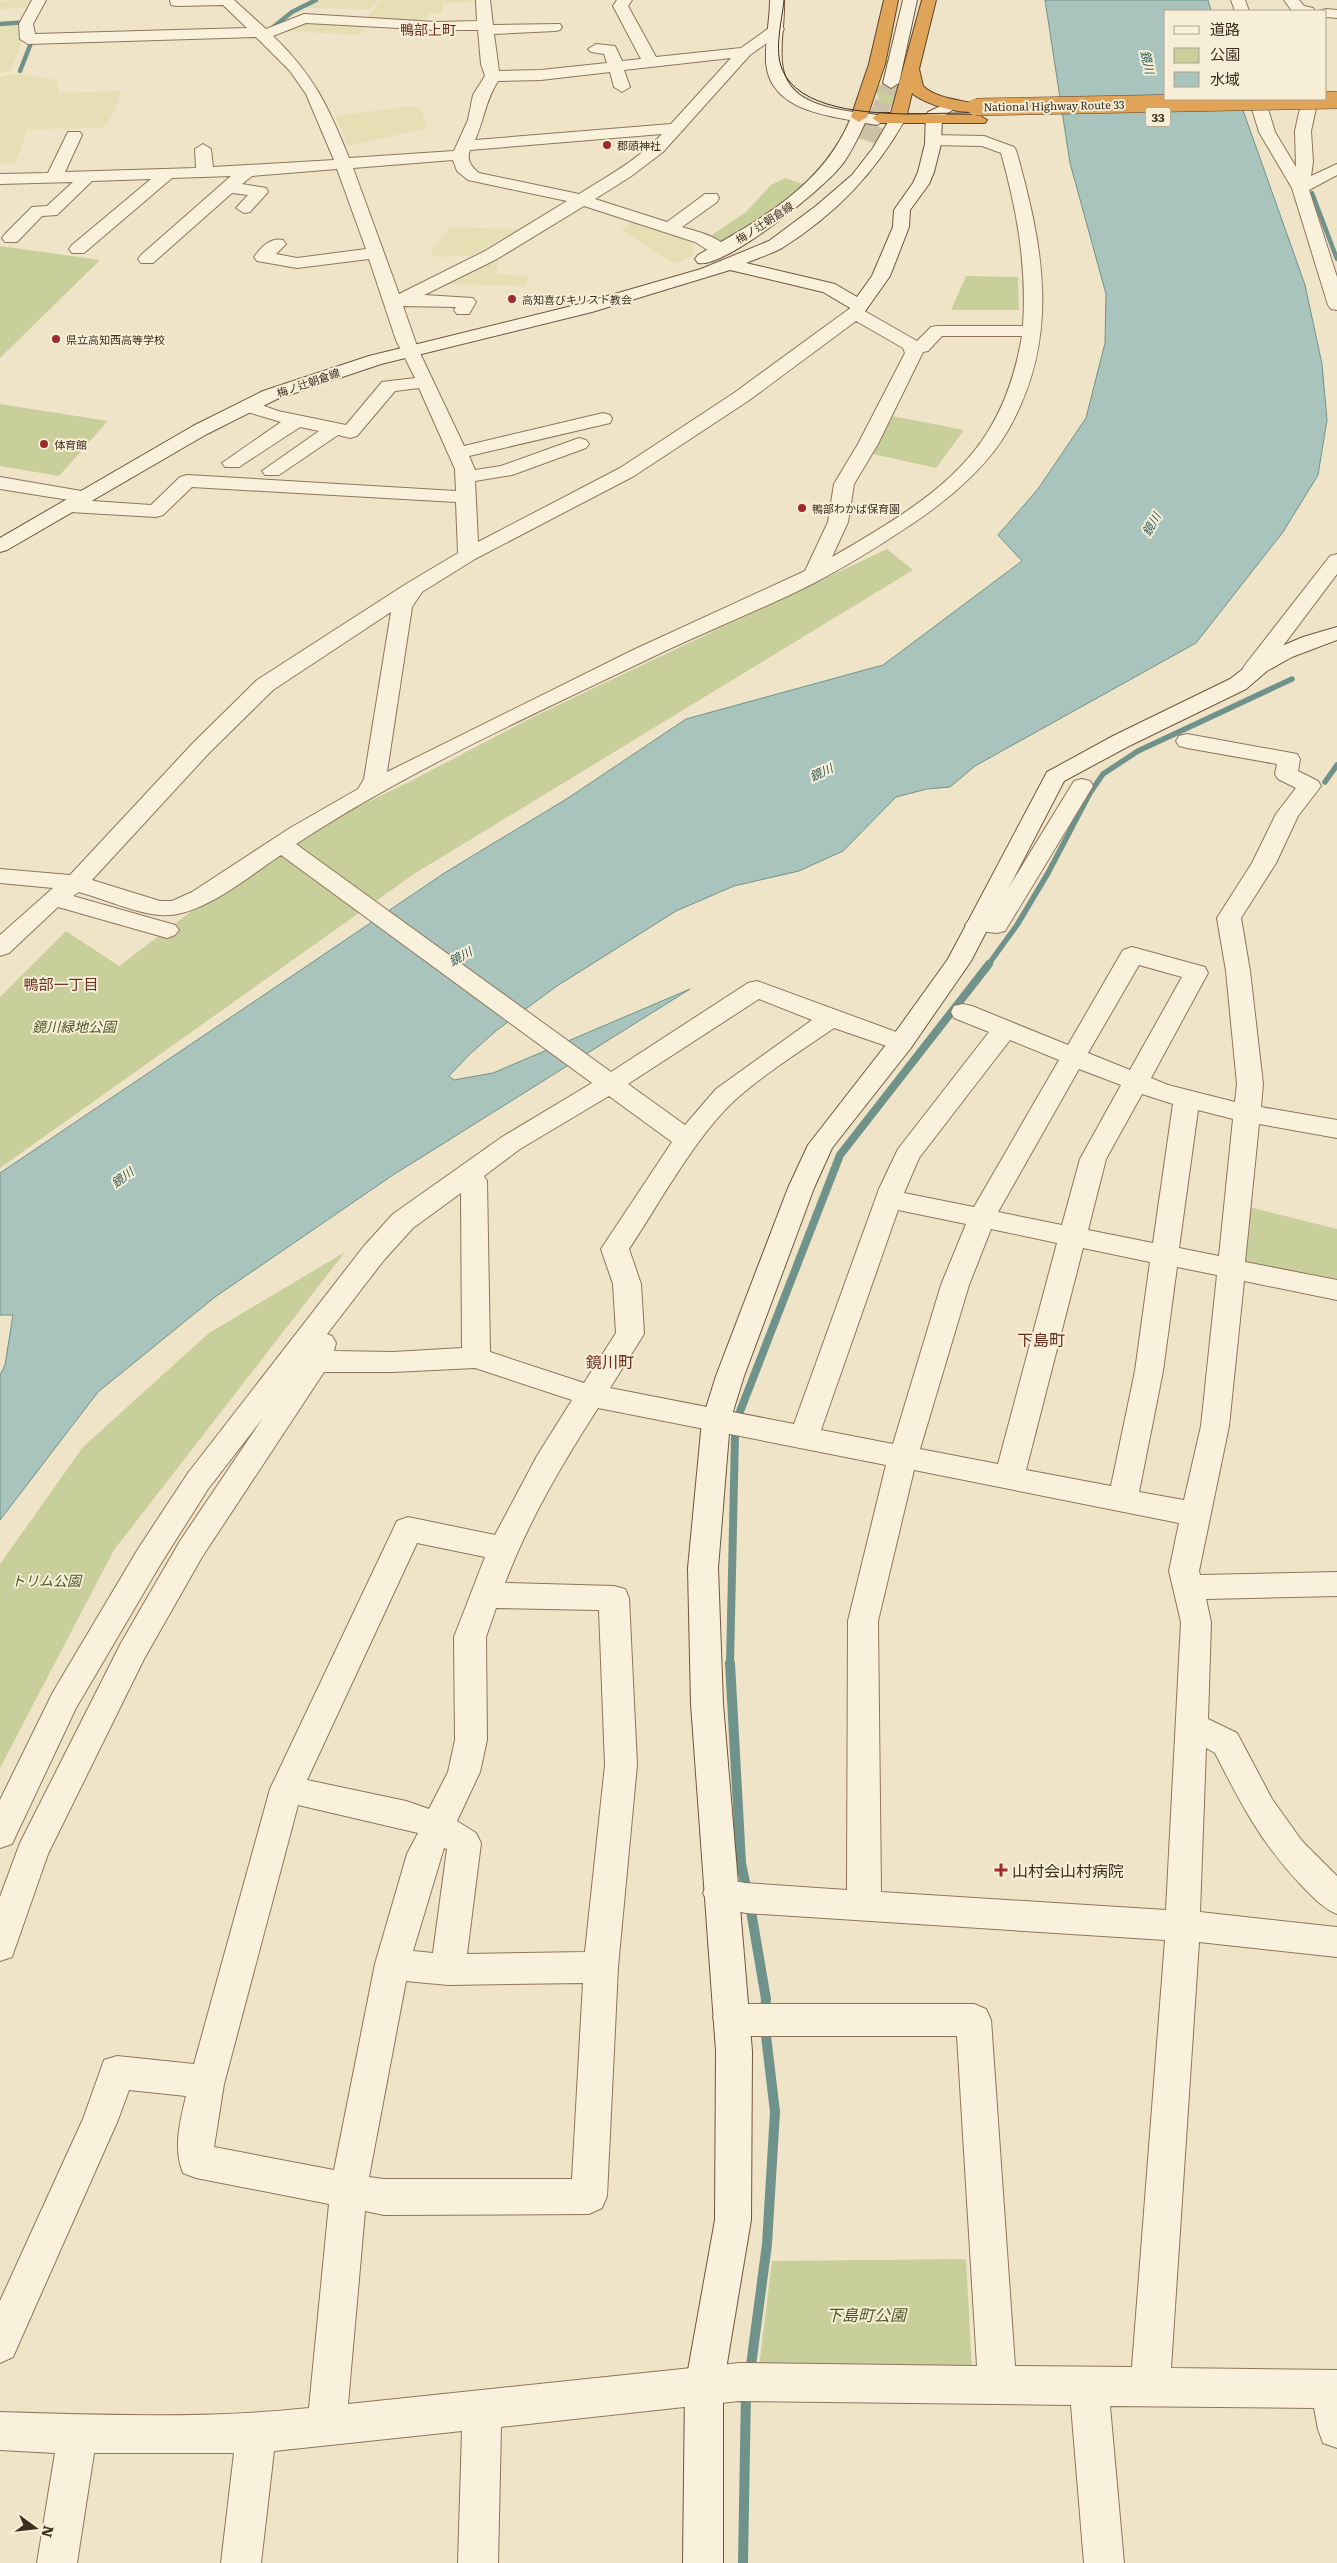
<svg xmlns="http://www.w3.org/2000/svg" width="1337" height="2563" viewBox="0 0 1337 2563" font-family="Literata,'Noto Sans JP',serif">
	<style>
		.farmland { fill: #e6deb5 }
		.green { fill: #c9cf9b }
		.water { fill: #a9c4bc; stroke: #6f938a }
		.lines { fill: none; stroke-linecap: round; stroke-linejoin: round }
		.stream-far3 { stroke: #6f938a; stroke-width: 4.5 }
		.stream-far2 { stroke: #6f938a; stroke-width: 5.5 }
		.stream-far1 { stroke: #6f938a; stroke-width: 8 }
		.stream { stroke: #6f938a; stroke-width: 10 }
		.secondary-tunnel { stroke: #ccc0a6; stroke-width: 17; stroke-dasharray: 17 8; stroke-linecap: butt }
		.street-casing { stroke: #8d765c; stroke-width: 2 }
		.secondary-casing { stroke: #6f573f; stroke-width: 2 }
		.highway-casing { stroke: #5b4430; stroke-width: 2 }
		.street { fill: #faf1dc; fill-rule: evenodd }
		.secondary { fill: #faf1dc; fill-rule: evenodd }
		.highway { fill: #e0a458; fill-rule: evenodd }
		.tram { stroke: #3d2e20; stroke-width: 1 }
		.highway-bridge-casing { stroke: #5b4430; stroke-width: 18; stroke-linecap: butt }
		.highway-bridge { stroke: #e0a458; stroke-width: 17 }
		.poi-dot { fill: #9e2a2b; stroke: #f7eed8; stroke-width: 2 }
		.labels { text-anchor: middle; dominant-baseline: central; stroke-width: 4; stroke-linejoin: round; paint-order: stroke }
		.far-street-label { font-size: 11px; fill: #3d2e20; stroke: #f7eed8 }
		.far-poi-label { font-size: 11px; fill: #3d2e20; stroke: #f7eed8; text-anchor: start }
		.far-water-label { font-size: 12px; font-style: italic; fill: #2f5d5a; stroke: #f7eed8 }
		.shield { fill: #f7eed8; stroke: #756857; stroke-width: 1 }
		.shield-label { font-size: 12px; font-weight: bold; fill: #3d2e20 }
		.far-quarter-label { font-size: 14px; fill: #6b2e1e; stroke: #f7eed8 }
		.park-label { font-size: 14px; font-style: italic; fill: #4d5a26; stroke: #f7eed8 }
		.neighbourhood-label { font-size: 15px; fill: #6b2e1e; stroke: #f7eed8 }
		.quarter-label { font-size: 16px; fill: #6b2e1e; stroke: #f7eed8 }
		.near-poi-label { font-size: 16px; fill: #3d2e20; stroke: #f7eed8; text-anchor: start }
		.near-park-label { font-size: 16px; font-style: italic; fill: #4d5a26; stroke: #f7eed8 }
	</style>
	<rect width="100%" height="100%" fill="#f0e4c8"/>
	<g class="farmland">
		<path d="M 32,0 L 28,8 L 0,9 L 0,1 Z"/>
		<path d="M 319,0 L 378,0 L 371,9 L 305,8 Z"/>
		<path d="M 381,0 L 479,0 L 479,2 L 443,3 L 442,13 L 429,13 L 421,24 L 365,20 Z"/>
		<path d="M 295,23 L 367,23 L 360,35 L 284,31 Z"/>
		<path d="M 21,26 L 23,39 L 10,71 L 0,73 L 0,27 Z"/>
		<path d="M 17,74 L 57,80 L 58,93 L 120,91 L 116,109 L 104,128 L 28,129 L 15,163 L 0,164 L 0,77 Z"/>
		<path d="M 411,106 L 421,108 L 427,128 L 349,146 L 335,116 Z"/>
		<path d="M 632,222 L 692,241 L 693,256 L 675,264 L 621,230 Z"/>
		<path d="M 450,227 L 518,229 L 471,256 L 437,257 L 430,253 Z"/>
		<path d="M 499,262 L 496,274 L 529,276 L 525,286 L 446,284 L 484,263 Z"/>
	</g>
	<g class="green">
		<path d="M 876,85 L 898,86 L 892,105 L 881,104 L 876,92 Z"/>
		<path d="M 872,126 L 881,130 L 882,135 L 879,142 L 858,139 L 861,133 Z"/>
		<path d="M 785,178 L 803,184 L 787,199 L 718,246 L 706,239 L 746,212 L 771,185 Z"/>
		<path d="M 0,246 L 100,260 L 0,358 Z"/>
		<path d="M 966,276 L 1018,277 L 1019,310 L 951,310 Z"/>
		<path d="M 0,404 L 108,421 L 59,476 L 0,466 Z"/>
		<path d="M 892,416 L 964,430 L 936,468 L 868,453 Z"/>
		<path d="M 887,549 L 913,570 L 414,874 L 0,1168 L 0,997 L 66,931 L 119,966 L 281,844 L 409,782 L 533,717 Z"/>
		<path d="M 1245,1206 L 1337,1229 L 1337,1279 L 1241,1263 Z"/>
		<path d="M 345,1252 L 114,1550 L 0,1768 L 0,1564 L 83,1447 L 209,1333 Z"/>
		<path d="M 966,2259 L 972,2370 L 759,2367 L 772,2261 Z"/>
	</g>
	<path class="water" d="M 1045,0 L 1208,0 L 1211,11 L 1166,11 L 1166,99 L 1239,99 L 1305,285 L 1322,364 L 1327,420 L 1318,475 L 1283,532 L 1196,643 L 975,766 L 950,787 L 927,789 L 896,797 L 843,851 L 799,871 L 734,886 L 676,911 L 557,986 L 497,1030 L 470,1054 L 449,1076 L 454,1080 L 493,1073 L 690,989 L 393,1175 L 215,1297 L 98,1392 L 0,1520 L 0,1375 L 5,1365 L 13,1315 L 0,1315 L 0,1173 L 446,872 L 568,798 L 686,719 L 883,665 L 1022,561 L 998,535 L 1038,489 L 1086,418 L 1105,343 L 1106,294 L 1070,163 Z"/>
	<g class="lines">
		<g class="stream-far3">
			<path d="M 0,24 L 28,22"/>
			<path d="M 271,29 L 292,12 L 316,0"/>
			<path d="M 20,71 L 31,43 L 31,36"/>
			<path d="M 1312,193 L 1337,259"/>
		</g>
		<g class="stream-far2">
			<path d="M 1325,782 L 1337,765"/>
			<path d="M 988,965 L 1017,925 L 1048,873 L 1090,793 L 1103,774 L 1138,751 L 1292,679"/>
		</g>
		<path class="stream-far1" d="M 730,1664 L 735,1436 L 739,1414 L 840,1155 L 989,964"/>
		<g class="stream">
			<path d="M 730,1663 L 741,1863 L 747,1892"/>
			<path d="M 750,1905 L 766,1999 L 765,2013"/>
			<path d="M 750,2373 L 767,2244 L 775,2112 L 765,2027"/>
			<path d="M 743,2563 L 746,2392"/>
		</g>
		<path class="secondary-tunnel" d="M 868,141 L 891,83"/>
		<g class="street-casing">
			<g id="street">
				<path d="M 32,0 L 46,0 L 33,24 L 35,34 L 247,28 L 223,5 L 176,6 L 171,5 L 170,0 L 234,0 L 266,29 L 304,14 L 436,22 L 477,21 L 476,0 L 490,0 L 493,25 L 560,24 L 562,27 L 560,30 L 555,31 L 494,34 L 499,71 L 541,70 L 607,63 L 604,54 L 591,52 L 588,49 L 596,44 L 615,46 L 622,61 L 641,59 L 613,6 L 617,0 L 632,0 L 628,6 L 656,57 L 741,48 L 772,26 L 782,26 L 784,29 L 782,32 L 750,55 L 663,152 L 630,177 L 595,199 L 667,222 L 705,194 L 717,194 L 719,198 L 717,202 L 682,227 C 698,232 719,236 729,250 L 726,254 L 714,254 L 695,242 L 584,206 L 497,259 L 424,295 L 473,298 L 476,302 L 469,314 L 457,314 L 454,310 L 456,307 L 403,306 L 418,349 L 464,446 L 603,413 L 610,415 L 612,419 L 610,423 L 469,456 L 475,470 L 501,466 L 579,438 L 586,440 L 589,444 L 586,448 L 512,475 L 475,481 L 478,542 L 620,468 L 734,393 L 849,309 L 861,309 L 917,341 L 931,327 L 937,326 L 1023,326 C 1027,266 1017,210 1001,153 L 982,146 L 933,145 L 925,140 L 933,135 L 984,136 L 1014,147 L 1016,150 C 1044,249 1061,339 1007,432 C 985,469 950,498 915,522 C 882,544 849,565 814,583 C 765,608 714,628 665,651 C 541,711 412,768 296,844 L 611,1072 L 748,983 L 757,981 L 910,1037 L 914,1043 L 910,1049 L 901,1051 L 834,1028 C 801,1051 765,1073 735,1100 C 695,1137 659,1204 629,1249 L 641,1284 L 644,1334 L 610,1388 L 794,1424 L 879,1189 L 898,1149 L 989,1032 L 954,1018 L 951,1012 L 954,1006 L 963,1004 L 972,1006 L 1068,1045 L 1123,950 L 1132,947 L 1205,967 L 1208,973 L 1151,1078 L 1168,1085 L 1235,1102 L 1237,1084 L 1226,971 L 1217,918 L 1252,863 L 1276,814 L 1296,788 L 1278,779 L 1275,774 L 1277,764 L 1187,748 L 1179,746 L 1176,741 L 1179,736 L 1187,734 L 1297,754 L 1300,759 L 1298,771 L 1318,781 L 1321,786 L 1298,816 L 1276,863 L 1241,918 L 1250,971 L 1263,1084 L 1261,1107 L 1337,1120 L 1337,1138 L 1259,1124 L 1245,1262 L 1337,1280 L 1337,1300 L 1244,1281 L 1229,1426 L 1199,1571 L 1200,1575 L 1337,1572 L 1337,1596 L 1206,1599 L 1211,1622 L 1208,1719 L 1237,1733 L 1272,1799 L 1302,1841 L 1337,1876 L 1337,1914 C 1322,1908 1313,1897 1301,1885 C 1261,1843 1241,1804 1215,1753 L 1206,1748 L 1200,1912 L 1337,1927 L 1337,1957 L 1199,1942 L 1171,2368 L 1337,2370 L 1337,2448 L 1323,2443 L 1318,2429 L 1314,2408 L 1110,2406 L 1124,2563 L 1084,2563 L 1071,2405 L 739,2401 L 501,2427 L 498,2563 L 458,2563 L 462,2431 L 274,2451 L 261,2563 L 221,2563 L 234,2453 L 94,2453 L 77,2563 L 37,2563 L 55,2453 L 0,2450 L 0,2412 C 103,2415 207,2419 309,2408 L 329,2204 L 196,2178 L 183,2173 C 173,2149 180,2121 186,2096 L 129,2090 L 118,2120 L 13,2357 L 0,2363 L 0,2301 L 83,2119 L 104,2060 L 117,2056 L 194,2064 L 270,1789 L 397,1521 L 408,1517 L 495,1535 L 537,1456 L 572,1400 L 475,1368 L 393,1372 L 324,1372 L 202,1557 L 144,1659 L 48,1854 L 12,1957 L 0,1961 L 0,1897 L 20,1843 L 121,1643 L 180,1541 L 263,1418 L 208,1489 L 160,1565 L 76,1708 L 12,1844 L 0,1848 L 0,1800 L 53,1692 L 138,1549 L 188,1473 L 364,1246 L 393,1214 L 502,1137 L 592,1083 L 281,855 C 249,876 199,919 160,915 C 135,913 104,899 79,892 L 73,896 L 175,925 L 179,930 L 175,935 L 167,938 L 58,907 L 9,953 L 0,956 L 0,935 L 53,888 L 0,883 L 0,869 L 70,875 L 193,743 L 257,680 L 406,584 L 458,553 L 456,502 L 192,487 L 163,515 L 156,517 L 70,512 L 63,510 L 60,506 L 63,502 L 69,500 L 0,489 L 0,477 L 93,493 L 96,497 L 92,501 L 151,505 L 180,477 L 187,475 L 456,491 L 455,469 L 419,388 L 395,391 L 357,436 L 350,438 L 338,435 L 279,475 L 265,475 L 262,471 L 319,431 L 300,427 L 239,467 L 225,467 L 222,463 L 281,422 L 241,410 L 239,406 L 241,402 L 248,400 L 278,411 L 346,425 L 382,382 L 415,378 L 396,340 L 369,259 L 297,268 L 257,261 L 254,257 C 261,247 271,237 283,240 L 286,244 L 276,254 L 297,258 L 366,249 L 337,169 L 252,176 L 242,184 L 266,188 L 268,192 L 250,212 L 244,213 L 236,208 L 248,195 L 232,193 L 153,263 L 141,263 L 138,259 L 141,255 L 231,176 L 172,178 L 84,253 L 72,253 L 69,249 L 72,245 L 151,179 L 92,181 L 57,215 L 42,216 L 17,242 L 5,242 L 2,238 L 5,234 L 32,207 L 47,206 L 73,182 L 0,184 L 0,174 L 48,173 L 68,132 L 80,132 L 82,135 L 65,172 L 196,168 L 195,149 L 203,144 L 211,149 L 213,167 L 334,160 L 306,94 L 290,71 L 256,37 L 28,44 L 20,39 L 19,24 ZM 306,23 L 436,30 L 478,30 L 481,64 L 485,76 L 473,95 L 468,120 L 454,151 L 349,158 C 329,108 314,75 273,36 ZM 731,58 L 671,124 L 475,140 C 484,120 486,99 498,81 L 541,80 L 610,72 L 614,87 L 622,92 L 630,87 L 624,70 ZM 662,134 C 639,159 608,176 579,194 L 479,173 C 472,167 466,161 470,150 ZM 453,160 L 457,171 L 468,180 L 567,201 L 485,251 L 399,294 L 353,168 ZM 856,321 L 903,348 L 905,353 L 858,444 L 834,484 L 828,522 L 805,571 L 633,650 L 387,772 L 412,607 L 422,592 L 475,559 L 634,476 L 748,401 ZM 942,336 L 1022,336 C 1016,371 1006,403 987,433 C 953,488 887,525 832,557 L 848,522 L 854,484 L 878,444 L 923,352 L 928,351 ZM 391,612 L 364,779 L 358,789 L 290,828 L 192,892 L 172,901 L 160,901 L 92,880 L 209,753 L 273,690 ZM 1139,965 L 1182,977 L 1130,1070 L 1088,1053 ZM 759,999 L 812,1020 L 716,1089 L 685,1125 L 628,1084 ZM 1010,1040 L 1059,1060 L 974,1207 L 904,1193 L 919,1158 ZM 1079,1069 L 1121,1085 L 1080,1159 L 1062,1225 L 998,1212 ZM 1142,1094 L 1173,1104 L 1153,1243 L 1088,1230 L 1106,1159 ZM 609,1096 L 672,1142 L 601,1249 L 613,1284 L 616,1333 L 584,1383 L 490,1352 L 487,1181 L 484,1176 L 520,1149 ZM 1198,1110 L 1233,1119 L 1219,1256 L 1179,1248 ZM 461,1193 L 462,1348 L 393,1352 L 334,1351 L 336,1343 L 332,1336 L 327,1334 L 384,1260 L 413,1228 ZM 898,1210 L 966,1224 L 941,1285 L 893,1444 L 821,1430 ZM 991,1229 L 1057,1243 L 998,1464 L 920,1449 L 969,1285 ZM 1083,1248 L 1150,1262 L 1135,1371 L 1111,1486 L 1026,1470 ZM 1177,1267 L 1217,1275 L 1201,1426 L 1184,1500 L 1139,1492 L 1163,1371 ZM 598,1408 L 886,1465 L 848,1621 L 847,1890 L 745,1883 L 720,1878 L 708,1883 L 703,1893 L 708,1903 L 745,1913 L 1165,1940 L 1132,2367 L 1015,2366 L 991,2020 L 986,2009 L 974,2004 L 748,2004 L 730,2002 L 718,2007 L 713,2018 L 718,2029 L 730,2034 L 748,2036 L 957,2036 L 977,2366 L 739,2363 L 348,2404 L 365,2211 L 384,2215 L 589,2214 L 602,2208 L 607,2196 L 618,1967 L 637,1765 L 629,1598 L 625,1589 L 614,1586 L 505,1583 C 529,1520 562,1464 598,1408 ZM 914,1470 L 1179,1523 L 1169,1571 L 1181,1622 L 1166,1910 L 881,1892 L 878,1621 ZM 417,1543 L 485,1557 L 454,1637 L 455,1740 L 448,1772 L 429,1809 L 406,1801 L 307,1780 ZM 496,1608 L 599,1610 L 605,1765 L 585,1952 L 467,1954 L 481,1843 L 476,1833 L 457,1821 L 480,1772 L 487,1740 L 486,1637 ZM 298,1805 L 418,1833 L 407,1854 L 375,1964 L 334,2170 L 214,2147 L 224,2084 ZM 444,1848 L 447,1849 L 433,1953 L 413,1951 ZM 406,1981 L 448,1985 L 583,1983 L 572,2179 L 384,2179 L 369,2177 Z"/>
				<path d="M 1231,0 L 1245,0 L 1249,11 L 1235,11 Z"/>
				<path d="M 1284,0 L 1299,0 L 1304,6 L 1313,8 L 1315,11 L 1292,11 Z"/>
				<path d="M 1326,9 L 1337,10 L 1337,18 L 1326,17 L 1326,11 L 1320,11 Z"/>
				<path d="M 1249,99 L 1265,99 L 1275,132 L 1296,167 L 1295,131 L 1302,99 L 1318,99 L 1311,131 L 1313,162 L 1311,176 L 1337,164 L 1337,175 L 1309,190 L 1337,277 L 1337,310 L 1331,309 L 1328,305 L 1292,188 L 1259,132 Z"/>
				<path d="M 1337,554 L 1337,574 L 1261,675 L 1253,676 L 1245,675 L 1242,670 L 1245,665 L 1330,556 Z"/>
				<path d="M 1082,779 L 1090,781 L 1093,786 L 1005,931 L 997,933 L 969,930 L 965,925 L 969,920 L 990,918 L 1071,786 L 1074,781 Z"/>
			</g>
		</g>
		<g class="secondary-casing">
			<g id="secondary">
				<path d="M 770,0 L 784,0 C 785,21 780,41 782,62 C 785,108 842,110 877,115 L 885,120 L 877,125 L 865,123 C 858,138 851,153 841,166 C 823,189 724,269 698,263 L 695,259 L 698,255 C 758,221 822,187 850,120 C 815,114 769,105 766,62 C 765,41 770,21 770,0 Z"/>
				<path d="M 903,0 L 917,0 L 899,83 L 891,88 L 883,83 Z"/>
				<path d="M 949,102 L 957,107 L 942,117 L 941,144 L 934,172 L 929,184 L 910,210 L 909,227 L 890,276 L 861,317 L 849,317 L 846,313 L 850,308 L 823,292 L 730,270 L 592,312 L 381,364 L 277,399 L 207,434 L 7,550 L 0,552 L 0,538 L 193,426 L 263,391 L 369,356 L 580,304 L 701,269 L 769,241 L 816,206 L 852,175 L 873,148 L 892,115 L 898,113 L 906,118 C 875,173 836,214 782,248 C 771,254 758,258 746,263 L 835,284 L 857,297 L 872,276 L 893,227 L 894,210 L 913,183 L 918,172 L 925,144 L 926,115 L 928,112 Z"/>
				<path d="M 1337,627 L 1337,640 L 1292,657 L 1267,671 L 1246,689 L 1129,746 L 1064,781 L 971,961 L 910,1049 L 832,1148 L 814,1188 L 744,1376 L 730,1421 L 718,1568 L 723,1704 L 752,2051 L 751,2220 L 723,2387 L 723,2563 L 683,2563 L 685,2387 L 715,2220 L 716,2051 L 691,1704 L 688,1568 L 702,1421 L 716,1376 L 788,1188 L 808,1145 L 892,1037 L 948,959 L 1047,772 L 1113,736 L 1230,679 L 1252,662 L 1277,648 L 1303,637 Z"/>
			</g>
		</g>
		<g class="highway-casing">
			<g id="highway">
				<path d="M 884,0 L 898,0 L 885,64 L 867,117 L 859,122 L 851,117 L 869,64 Z"/>
				<path d="M 922,0 L 936,0 L 919,69 L 923,86 C 939,102 976,100 981,107 C 971,120 922,103 912,93 L 907,114 L 979,115 L 987,120 L 985,123 L 880,123 L 872,118 L 880,113 L 891,113 Z"/>
			</g>
		</g>
		<use href="#street" class="street"/>
		<use href="#secondary" class="secondary"/>
		<use href="#highway" class="highway"/>
		<path class="tram" d="M 784,0 C 782,21 774,49 782,69 C 798,110 869,113 906,114 L 1337,106"/>
		<g class="highway-bridge-casing">
			<path id="highway-bridge" d="M 976,107 L 1337,100"/>
		</g>
		<use href="#highway-bridge" class="highway-bridge"/>
	</g>
	<g class="poi-dot">
		<circle cx="607" cy="145" r="5"/>
		<circle cx="512" cy="299" r="5"/>
		<circle cx="56" cy="339" r="5"/>
		<circle cx="44" cy="444" r="5"/>
		<circle cx="802" cy="508" r="5"/>
		<path d="M998.5 1862.5h5v5h5v5h-5v5h-5v-5h-5v-5h5z"/>
	</g>
	<g class="labels">
		<g class="far-street-label">
			<text transform="translate(1054 105) rotate(-1)">National Highway Route 33</text>
			<text transform="translate(764 222) rotate(-33)">梅ノ辻朝倉線</text>
			<text transform="translate(308 382) rotate(-19)">梅ノ辻朝倉線</text>
		</g>
		<g class="far-poi-label">
			<text x="617" y="145">郡頭神社</text>
			<text x="522" y="299">高知喜びキリスト教会</text>
			<text x="66" y="339">県立高知西高等学校</text>
			<text x="54" y="444">体育館</text>
			<text x="812" y="508">鴨部わかば保育園</text>
		</g>
		<g class="far-water-label">
			<text transform="translate(1148 62) rotate(77)">鏡川</text>
			<text transform="translate(1151 524) rotate(-60)">鏡川</text>
			<text transform="translate(821 772) rotate(-25)">鏡川</text>
			<text transform="translate(460 956) rotate(-29)">鏡川</text>
			<text transform="translate(122 1177) rotate(-37)">鏡川</text>
		</g>
		<rect class="shield" x="1145.5" y="107.5" width="25" height="19" rx="4"/>
		<g class="shield-label">
			<text x="1158" y="117">33</text>
		</g>
		<g class="far-quarter-label">
			<text x="428" y="29">鴨部上町</text>
		</g>
		<g class="park-label">
			<text x="74" y="1026">鏡川緑地公園</text>
			<text x="46" y="1580">トリム公園</text>
		</g>
		<g class="neighbourhood-label">
			<text x="61" y="983">鴨部一丁目</text>
		</g>
		<g class="quarter-label">
			<text x="1041" y="1339">下島町</text>
			<text x="610" y="1361">鏡川町</text>
		</g>
		<g class="near-poi-label">
			<text x="1012" y="1870">山村会山村病院</text>
		</g>
		<g class="near-park-label">
			<text x="866" y="2314">下島町公園</text>
		</g>
	</g>
	<rect x="1164" y="10" width="162" height="90" fill="#f7eed8" stroke="#ada18e"/>
	<rect x="1174" y="26" width="25" height="8" fill="#faf1dc" stroke="#ada18e"/>
	<text x="1210" y="35" font-size="15" fill="#3d2e20">道路</text>
	<rect x="1174" y="48" width="25" height="15" fill="#c9cf9b" stroke="#ada18e"/>
	<text x="1210" y="60" font-size="15" fill="#3d2e20">公園</text>
	<rect x="1174" y="72" width="25" height="15" fill="#a9c4bc" stroke="#ada18e"/>
	<text x="1210" y="85" font-size="15" fill="#3d2e20">水域</text>
	<g transform="translate(35 2528) rotate(105)" stroke="#f7eed8" stroke-width="4" paint-order="stroke">
	<path d="M0-4L9 19L0 12L-9 19Z" fill="#3d2e20"/>
	<text y="-8" font-size="14" font-weight="bold" text-anchor="middle" fill="#3d2e20">N</text>
	</g>
</svg>
